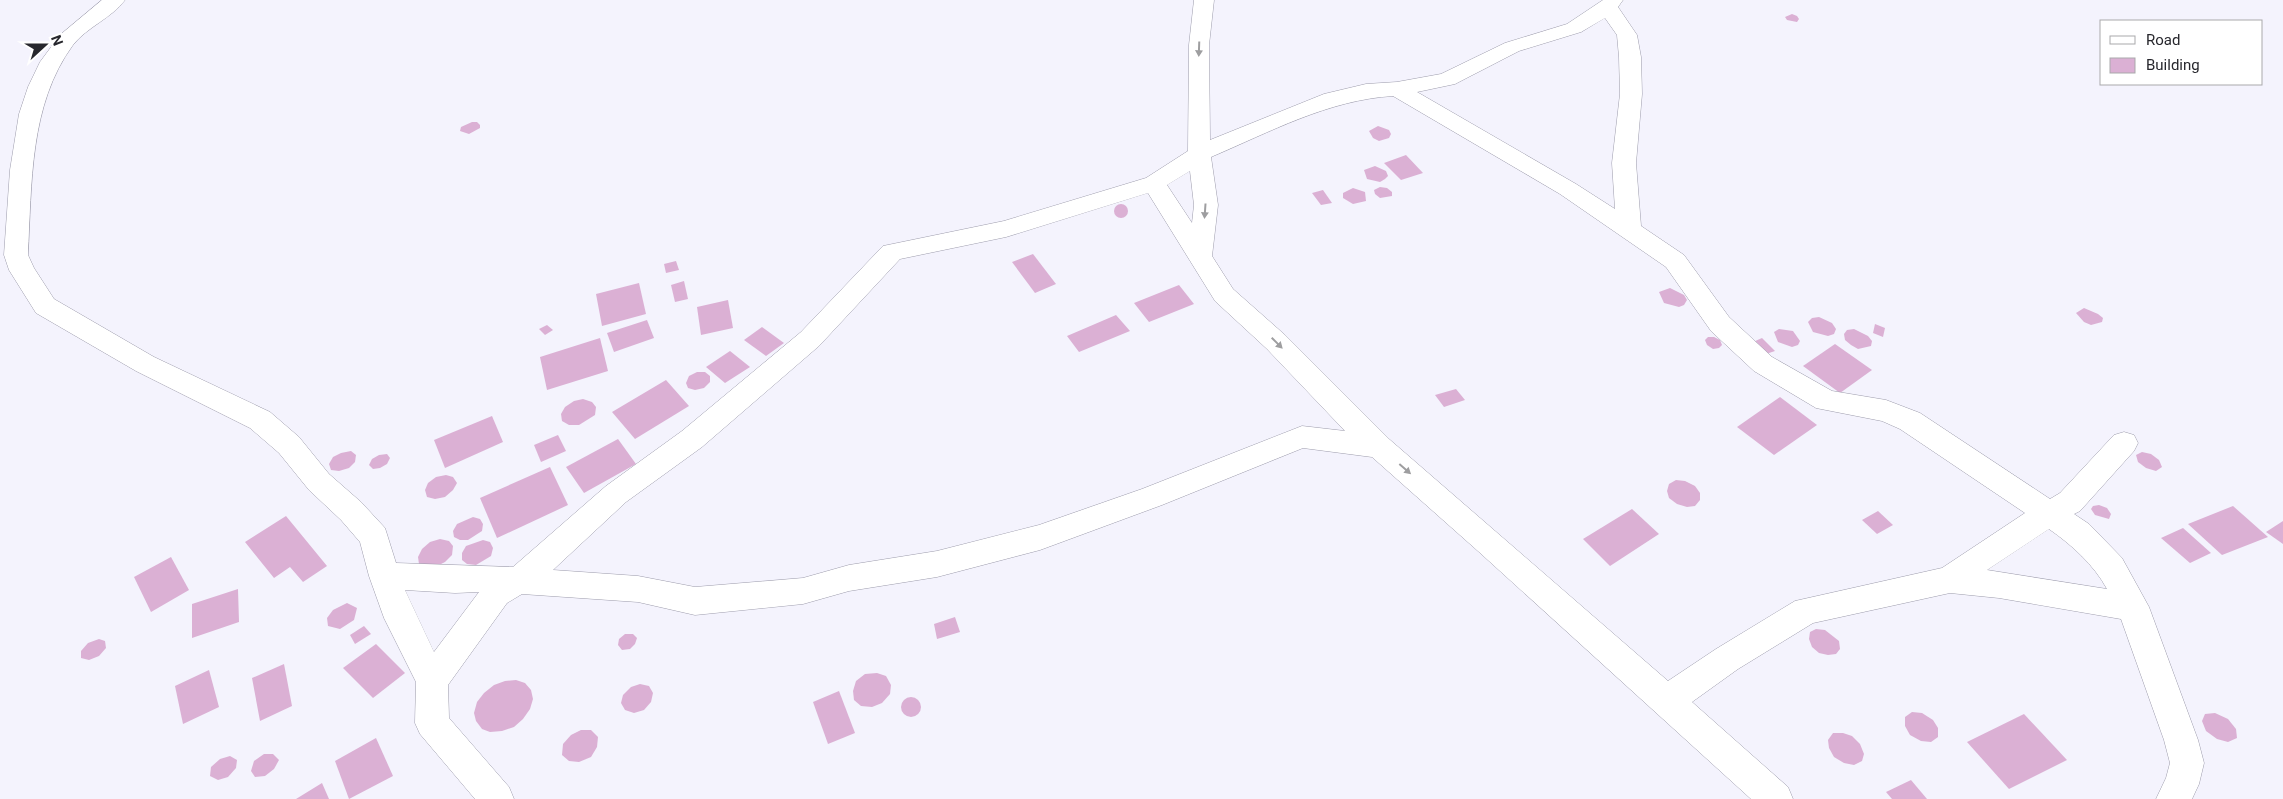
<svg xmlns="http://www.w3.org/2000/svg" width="2283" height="799" viewBox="0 0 2283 799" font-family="Roboto,sans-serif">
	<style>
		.building { fill: #dbb0d4 }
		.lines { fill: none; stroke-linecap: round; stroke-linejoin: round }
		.minor-casing { stroke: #9d9cac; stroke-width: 1 }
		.minor { fill: #fff; fill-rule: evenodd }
		.oneway { fill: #9e9ea0 }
	</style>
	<rect width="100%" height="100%" fill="#f4f3fd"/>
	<g class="building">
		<path d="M 1792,14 L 1797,16 L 1799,19 L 1797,22 L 1787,20 L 1785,17 Z"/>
		<path d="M 472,122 L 477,122 L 480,125 L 480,128 L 469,134 L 460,131 L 461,127 Z"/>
		<path d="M 1378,126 L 1389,130 L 1391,134 L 1389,138 L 1379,141 L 1373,138 L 1369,131 Z"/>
		<path d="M 1406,155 L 1423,173 L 1401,180 L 1384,163 Z"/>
		<path d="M 1375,166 L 1386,171 L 1388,176 L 1385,179 L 1380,182 L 1367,179 L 1364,170 Z"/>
		<path d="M 1380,187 L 1387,188 L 1392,192 L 1392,196 L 1380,198 L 1375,194 L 1374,190 Z"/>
		<path d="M 1353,188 L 1365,192 L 1366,201 L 1353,204 L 1343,198 L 1343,193 Z"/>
		<path d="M 1323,190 L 1332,203 L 1321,205 L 1312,193 Z"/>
		<circle cx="1121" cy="211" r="7"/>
		<path d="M 1033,254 L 1056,284 L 1035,293 L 1012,262 Z"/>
		<path d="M 676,261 L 679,270 L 666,273 L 664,264 Z"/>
		<path d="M 684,281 L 688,299 L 675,302 L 671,285 Z"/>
		<path d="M 639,283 L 646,314 L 602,326 L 596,294 Z"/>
		<path d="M 1179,285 L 1194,304 L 1149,322 L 1134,303 Z"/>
		<path d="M 1670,288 L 1684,295 L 1687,300 L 1684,305 L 1679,307 L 1664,303 L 1659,292 Z"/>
		<path d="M 728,300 L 733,328 L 701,335 L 697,307 Z"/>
		<path d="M 2084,308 L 2098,314 L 2103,318 L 2102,322 L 2091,325 L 2084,322 L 2076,313 Z"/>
		<path d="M 1116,315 L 1130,331 L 1079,352 L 1067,336 Z"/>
		<path d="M 1819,317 L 1832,323 L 1836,329 L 1834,334 L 1828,336 L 1813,332 L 1808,322 L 1812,318 Z"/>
		<path d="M 647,320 L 654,338 L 614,352 L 607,333 Z"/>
		<path d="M 1875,324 L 1885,328 L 1883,337 L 1873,333 Z"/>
		<path d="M 547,325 L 553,330 L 545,335 L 539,329 Z"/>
		<path d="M 762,327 L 784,343 L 766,356 L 744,340 Z"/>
		<path d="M 1779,329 L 1793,331 L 1800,341 L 1798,345 L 1792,347 L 1778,342 L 1774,332 Z"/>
		<path d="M 1854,329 L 1868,336 L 1872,341 L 1871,346 L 1858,349 L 1851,345 L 1845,340 L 1844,334 L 1847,330 Z"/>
		<path d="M 1708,337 L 1714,337 L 1720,340 L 1722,345 L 1719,348 L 1713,349 L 1707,345 L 1705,340 Z"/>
		<path d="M 600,338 L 608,371 L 547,390 L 540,357 Z"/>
		<path d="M 1762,338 L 1775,351 L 1766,354 L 1753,342 Z"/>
		<path d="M 1835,344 L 1872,370 L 1840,393 L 1803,366 Z"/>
		<path d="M 730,351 L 750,367 L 725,383 L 706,367 Z"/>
		<path d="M 697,372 L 705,372 L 710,376 L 710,382 L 704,388 L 695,390 L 688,388 L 686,383 L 689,376 Z"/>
		<path d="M 666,380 L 689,406 L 635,439 L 612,412 Z"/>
		<path d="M 1456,389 L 1465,400 L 1444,407 L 1435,395 Z"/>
		<path d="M 1780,397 L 1817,425 L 1774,455 L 1737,427 Z"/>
		<path d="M 583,399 L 592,402 L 596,407 L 595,415 L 579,425 L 569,425 L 562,421 L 561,414 L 565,407 L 574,401 Z"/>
		<path d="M 492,416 L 503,442 L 445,468 L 434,440 Z"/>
		<path d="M 558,435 L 566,451 L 541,462 L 534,445 Z"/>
		<path d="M 618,439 L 636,464 L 584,493 L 566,467 Z"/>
		<path d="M 351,451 L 356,455 L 355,462 L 349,468 L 339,471 L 331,470 L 329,464 L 333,457 L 341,453 Z"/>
		<path d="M 2142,452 L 2151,454 L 2159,460 L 2162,467 L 2156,471 L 2146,468 L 2138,462 L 2136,455 Z"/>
		<path d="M 387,454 L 390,458 L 387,464 L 380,468 L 373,469 L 369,465 L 372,459 L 379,455 Z"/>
		<path d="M 550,467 L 568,505 L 497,538 L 480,498 Z"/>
		<path d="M 446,475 L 453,477 L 457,483 L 453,490 L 445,497 L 435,499 L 427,497 L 425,490 L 428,483 L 436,477 Z"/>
		<path d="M 1676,480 L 1685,481 L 1695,486 L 1700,493 L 1700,500 L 1695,506 L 1687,507 L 1677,504 L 1669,498 L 1667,491 L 1669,484 Z"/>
		<path d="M 2099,505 L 2107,508 L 2111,514 L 2109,519 L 2095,515 L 2091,509 L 2093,506 Z"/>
		<path d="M 2233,506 L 2268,537 L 2222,555 L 2188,524 Z"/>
		<path d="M 1632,509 L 1659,534 L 1610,566 L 1583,539 Z"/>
		<path d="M 1878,511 L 1893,525 L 1877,534 L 1862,520 Z"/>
		<path d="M 286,516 L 327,566 L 303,582 L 290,567 L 274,578 L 245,542 Z"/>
		<path d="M 473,517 L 480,519 L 483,524 L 482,531 L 468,540 L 460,540 L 454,537 L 453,531 L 457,524 Z"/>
		<path d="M 2283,521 L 2283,544 L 2266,532 Z"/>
		<path d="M 2183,528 L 2211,553 L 2190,563 L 2161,538 Z"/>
		<path d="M 440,539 L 449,541 L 453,546 L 452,555 L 445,562 L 435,567 L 425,568 L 419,564 L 418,557 L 422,549 L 430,542 Z"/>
		<path d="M 483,540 L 490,542 L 493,548 L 491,556 L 476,565 L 467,564 L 462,560 L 462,553 L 466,546 Z"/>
		<path d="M 171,557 L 189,590 L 151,612 L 134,577 Z"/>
		<path d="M 238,589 L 239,622 L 192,638 L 192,604 Z"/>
		<path d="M 347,603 L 357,608 L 354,620 L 340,629 L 328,626 L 327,618 L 333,610 Z"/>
		<path d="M 955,617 L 960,632 L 937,639 L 934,624 Z"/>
		<path d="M 364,626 L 371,634 L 355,644 L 350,635 Z"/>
		<path d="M 1816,629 L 1825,630 L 1839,641 L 1840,649 L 1836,654 L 1828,655 L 1819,653 L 1812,647 L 1809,639 L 1810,632 Z"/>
		<path d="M 625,634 L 633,634 L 637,638 L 635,644 L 630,649 L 622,650 L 618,645 L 619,639 Z"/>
		<path d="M 99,639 L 105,641 L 106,648 L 99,656 L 89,660 L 81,658 L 81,651 L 88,643 Z"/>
		<path d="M 376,644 L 405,673 L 373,698 L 343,668 Z"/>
		<path d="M 284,664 L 292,706 L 260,721 L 252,678 Z"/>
		<path d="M 209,670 L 219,707 L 183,724 L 175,686 Z"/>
		<path d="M 877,673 L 886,676 L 891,685 L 890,694 L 882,703 L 872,707 L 861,706 L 854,700 L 853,691 L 856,681 L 865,674 Z"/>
		<path d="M 516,680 L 525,683 L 531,690 L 533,699 L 530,709 L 523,719 L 514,727 L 502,731 L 490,732 L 482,729 L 476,721 L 474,713 L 477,702 L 484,693 L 494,685 L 505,681 Z"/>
		<path d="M 640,684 L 649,686 L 653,693 L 651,702 L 644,710 L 634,713 L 625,710 L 621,703 L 623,695 L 631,687 Z"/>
		<path d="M 839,691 L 855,733 L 828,744 L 813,702 Z"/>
		<circle cx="911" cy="707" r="10"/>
		<path d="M 1912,712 L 1922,713 L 1933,720 L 1938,728 L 1938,737 L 1931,742 L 1921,741 L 1910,735 L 1905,726 L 1905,717 Z"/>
		<path d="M 2215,713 L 2228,719 L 2236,729 L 2237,738 L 2228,742 L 2217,739 L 2206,731 L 2202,721 L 2205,714 Z"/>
		<path d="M 2024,714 L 2067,760 L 2009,789 L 1967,742 Z"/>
		<path d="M 581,730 L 591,730 L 598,737 L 597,747 L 591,757 L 579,762 L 569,761 L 562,755 L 563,744 L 571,735 Z"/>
		<path d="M 1833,733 L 1843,733 L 1852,736 L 1860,744 L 1864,754 L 1862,761 L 1854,765 L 1844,763 L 1834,757 L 1829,748 L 1828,740 Z"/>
		<path d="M 376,738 L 393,776 L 349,799 L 335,761 Z"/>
		<path d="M 264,754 L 273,754 L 279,760 L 274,769 L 265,776 L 255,777 L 251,771 L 254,761 Z"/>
		<path d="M 230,756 L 237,760 L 236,768 L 228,777 L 218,780 L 210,776 L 211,767 L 220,759 Z"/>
		<path d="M 1911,780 L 1927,799 L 1892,799 L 1886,792 Z"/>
		<path d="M 322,783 L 329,799 L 296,799 Z"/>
	</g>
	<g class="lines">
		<g class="minor-casing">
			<path id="minor" d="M 102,0 L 125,0 C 112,18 87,27 73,45 C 29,105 32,184 28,255 L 34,268 L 54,299 L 154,357 L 270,412 L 299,437 L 329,474 L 361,502 L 385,528 L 396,563 L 513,567 L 606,486 L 682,431 L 801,332 L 883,246 L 1004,221 L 1146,178 L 1188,151 L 1189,45 L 1194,0 L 1214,0 L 1209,45 L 1210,140 L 1324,94 L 1366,84 L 1397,82 L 1441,74 L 1505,43 L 1567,24 L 1603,0 L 1623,0 L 1618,7 L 1637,35 L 1641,57 L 1642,94 L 1636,163 L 1641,226 L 1684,255 L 1729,317 L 1772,357 L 1832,391 L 1886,400 L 1920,413 L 2050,499 L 2060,493 L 2114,435 L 2124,432 L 2134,435 L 2138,443 L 2134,451 L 2080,511 L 2074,514 L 2089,524 L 2122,558 L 2149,607 L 2198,740 L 2204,763 L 2199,784 L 2192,799 L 2156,799 L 2166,778 L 2170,763 L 2164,740 L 2121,619 L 1999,598 L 1950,593 L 1813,623 L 1738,669 L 1692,702 L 1788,787 L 1793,799 L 1751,799 L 1479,552 L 1372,457 L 1303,448 L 1162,505 L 1040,550 L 937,577 L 849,591 L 803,604 L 695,615 L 638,602 L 522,594 L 507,603 L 448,685 L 449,718 L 509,787 L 514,799 L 475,799 L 420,734 L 415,723 L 416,682 L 384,618 L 369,576 L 360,542 L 341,520 L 309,490 L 279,453 L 250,428 L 136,371 L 36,313 L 9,270 L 4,255 L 10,170 L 19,114 L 28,87 L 40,62 L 60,35 ZM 1605,18 L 1617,35 L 1619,57 L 1620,94 L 1612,163 L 1615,209 L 1576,184 L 1417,92 L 1455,84 L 1519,51 L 1581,32 ZM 1393,96 L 1560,194 L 1666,267 L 1711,331 L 1754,371 L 1816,408 L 1882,421 L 1900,429 L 2025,513 L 1942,568 L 1795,601 L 1716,649 L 1668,681 L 1389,439 L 1285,335 L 1233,289 L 1212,256 L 1218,205 L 1211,157 C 1270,132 1328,100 1393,96 ZM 1190,171 L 1194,205 L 1192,223 L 1167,185 ZM 1148,193 L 1215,301 L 1267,349 L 1345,431 L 1302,426 L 1142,489 L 1039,525 L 937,551 L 849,565 L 803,578 L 695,587 L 638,576 L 553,570 L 626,502 L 702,447 L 819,346 L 900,259 L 1006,237 ZM 2049,529 C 2072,545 2094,565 2107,589 L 1987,570 ZM 405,590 L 455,593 L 479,592 L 434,652 Z"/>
		</g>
		<use href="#minor" class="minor"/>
	</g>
	<defs><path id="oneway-solid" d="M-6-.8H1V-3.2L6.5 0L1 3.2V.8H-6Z" transform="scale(1.25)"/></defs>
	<g class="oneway">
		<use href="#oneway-solid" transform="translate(1199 49) rotate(92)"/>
		<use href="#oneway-solid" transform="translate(1205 211) rotate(94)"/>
		<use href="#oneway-solid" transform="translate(1277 343) rotate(45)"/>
		<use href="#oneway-solid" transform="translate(1405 469) rotate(41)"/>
	</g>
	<rect x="2100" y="20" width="162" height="65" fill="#ffffff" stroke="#a9a9ab"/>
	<rect x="2110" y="36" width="25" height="8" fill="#ffffff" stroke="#a9a9ab"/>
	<text x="2146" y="45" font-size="15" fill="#27272d">Road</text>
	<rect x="2110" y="58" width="25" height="15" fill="#dbb0d4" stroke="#a9a9ab"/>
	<text x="2146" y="70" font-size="15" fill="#27272d">Building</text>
	<g transform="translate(45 45) rotate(69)" stroke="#ffffff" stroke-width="4" paint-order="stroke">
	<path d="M0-4L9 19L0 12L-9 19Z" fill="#27272d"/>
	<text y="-8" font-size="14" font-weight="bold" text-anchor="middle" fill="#27272d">N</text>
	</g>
</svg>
